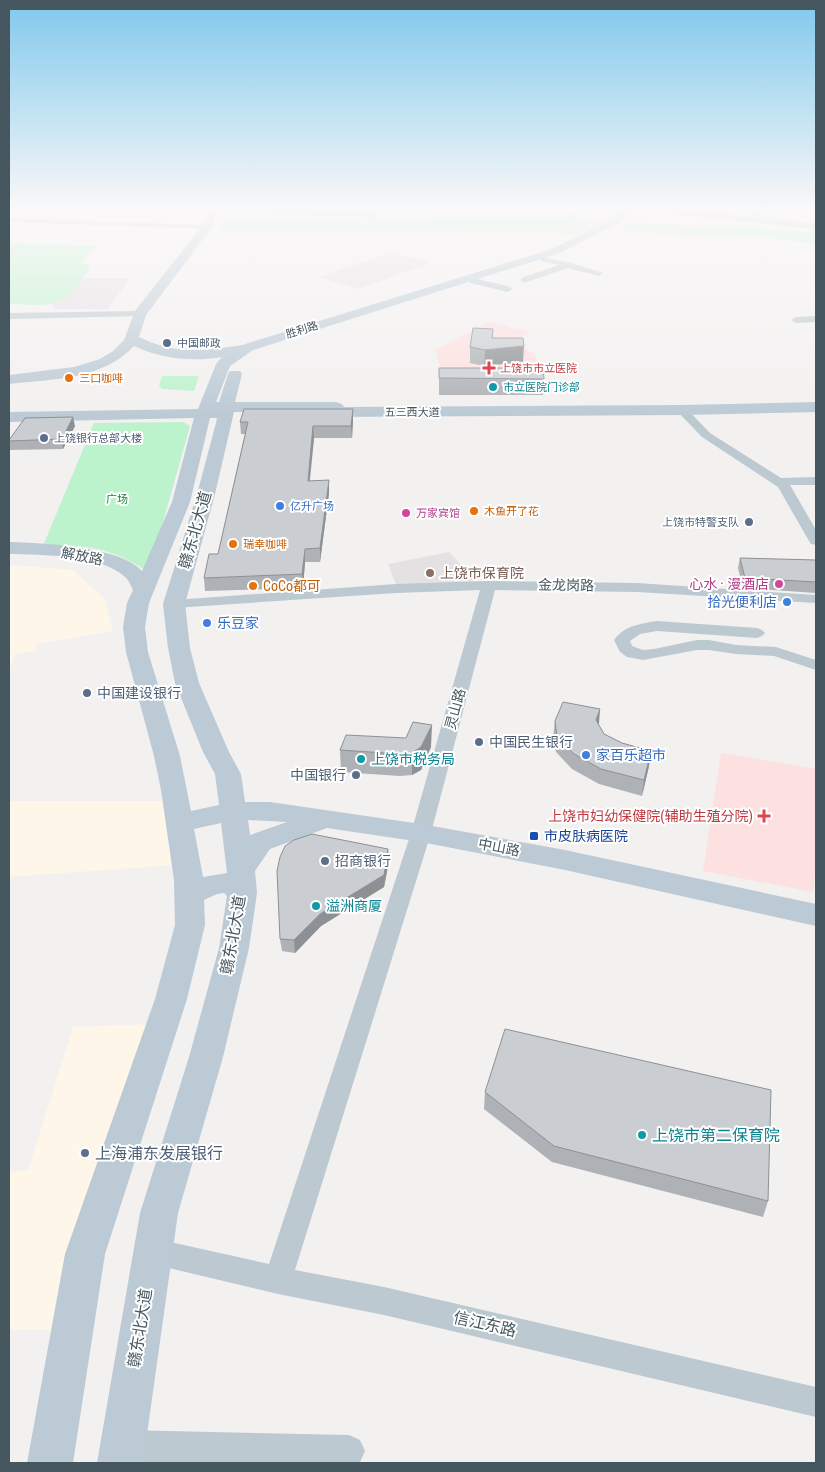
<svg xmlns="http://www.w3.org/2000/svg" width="825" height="1472" viewBox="0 0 825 1472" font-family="'Roboto Condensed','Noto Sans SC',sans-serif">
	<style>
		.commercial { fill: #fdf6e9 }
		.education { fill: #e4e1e2 }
		.medical { fill: #fde0e0 }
		.green { fill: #bcf3cc }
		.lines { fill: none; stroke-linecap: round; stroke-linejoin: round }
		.river { fill: #86e6f3; fill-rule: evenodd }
		.street { fill: #bdc9d0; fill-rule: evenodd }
		.secondary { fill: #bccad5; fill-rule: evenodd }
		.wall { fill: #aeb1b5 }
		.shaded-wall { fill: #8d9094 }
		.building { fill: #caced3; stroke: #8d9094 }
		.service-dot { fill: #5c6f8a; stroke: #fff; stroke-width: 2 }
		.health-dot { fill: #e0444e; stroke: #fff; stroke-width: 2 }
		.food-dot { fill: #e8710a; stroke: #fff; stroke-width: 2 }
		.culture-dot { fill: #0f9aa8; stroke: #fff; stroke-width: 2 }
		.shop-dot { fill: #3f7fe0; stroke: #fff; stroke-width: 2 }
		.hotel-dot { fill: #d1479c; stroke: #fff; stroke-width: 2 }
		.education-dot { fill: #8d6e63; stroke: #fff; stroke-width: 2 }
		.transit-dot { fill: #1a4fb4; stroke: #fff; stroke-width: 2 }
		.labels { text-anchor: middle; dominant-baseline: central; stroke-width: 4; stroke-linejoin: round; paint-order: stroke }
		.far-street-label { font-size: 11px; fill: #46565f; stroke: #fff }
		.far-service-label { font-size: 11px; fill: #4e5e75; stroke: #fff; text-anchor: start }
		.far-health-label { font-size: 11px; fill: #be3a42; stroke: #fff; text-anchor: start }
		.far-food-label { font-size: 11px; fill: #c56008; stroke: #fff; text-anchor: start }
		.far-culture-label { font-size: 11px; fill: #0d838f; stroke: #fff; text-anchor: start }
		.far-park-label { font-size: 11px; fill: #108741; stroke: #fff }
		.far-shop-label { font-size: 11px; fill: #366cbe; stroke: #fff; text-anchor: start }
		.far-hotel-label { font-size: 11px; fill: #b23c85; stroke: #fff; text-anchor: start }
		.street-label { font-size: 14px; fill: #46565f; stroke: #fff }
		.education-label { font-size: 14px; fill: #785e54; stroke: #fff; text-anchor: start }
		.hotel-label { font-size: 14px; fill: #b23c85; stroke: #fff; text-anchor: end }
		.food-label { font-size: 14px; fill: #c56008; stroke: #fff; text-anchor: start }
		.shop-label { font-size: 14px; fill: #366cbe; stroke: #fff; text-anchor: start }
		.service-label { font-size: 14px; fill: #4e5e75; stroke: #fff; text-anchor: start }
		.culture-label { font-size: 14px; fill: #0d838f; stroke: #fff; text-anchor: start }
		.health-label { font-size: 14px; fill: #be3a42; stroke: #fff; text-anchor: end }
		.transit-label { font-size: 14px; fill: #164399; stroke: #fff; text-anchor: start }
		.near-street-label { font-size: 16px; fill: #46565f; stroke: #fff }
		.near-culture-label { font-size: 16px; fill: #0d838f; stroke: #fff; text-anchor: start }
		.near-service-label { font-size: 16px; fill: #4e5e75; stroke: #fff; text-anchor: start }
	</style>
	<rect width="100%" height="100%" fill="#f3f0f0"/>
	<g class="commercial">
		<path d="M 9,565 L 73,570 L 105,599 L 113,631 L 37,644 L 35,651 L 15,654 L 9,673 Z"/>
		<path d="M 9,801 L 166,801 L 174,865 L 9,877 Z"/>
		<path d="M 150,1024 L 52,1330 L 9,1330 L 9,1173 L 28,1170 L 73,1027 Z"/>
	</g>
	<g class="education">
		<path d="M 392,252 L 431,263 L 358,289 L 319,277 Z"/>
		<path d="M 82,278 L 130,278 L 108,309 L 53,309 L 53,302 L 68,296 Z"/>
		<path d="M 449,552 L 478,583 L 397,587 L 388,564 Z"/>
	</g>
	<g class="medical">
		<path d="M 571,210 L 574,220 L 486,219 L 482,210 Z"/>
		<path d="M 489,322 L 530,332 L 515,340 L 536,356 L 542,384 L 444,379 L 435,350 Z"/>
		<path d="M 721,753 L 816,769 L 816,864 L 813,892 L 703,871 Z"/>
	</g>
	<g class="green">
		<path d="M 225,218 L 322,220 L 323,218 L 603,221 L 577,235 L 557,233 L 218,230 Z"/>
		<path d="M 632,223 L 731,226 L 807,232 L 812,228 L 816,228 L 816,244 L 763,237 L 722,238 L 617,230 Z"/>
		<path d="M 9,243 L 97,246 L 80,262 L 91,266 C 84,275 78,286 70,294 C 56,309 26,305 9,303 Z"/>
		<path d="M 162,376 L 199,376 L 194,391 L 162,389 L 159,386 Z"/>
		<path d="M 183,422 L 190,426 L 149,572 C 108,547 90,545 43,546 L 94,423 Z"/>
	</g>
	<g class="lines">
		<path class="river" d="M 575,213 L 581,216 L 566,224 L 437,224 L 431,226 L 425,223 L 434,218 L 564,218 Z"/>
		<g class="street">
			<path d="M 757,210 L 766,210 L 751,220 L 745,220 L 745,216 Z"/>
			<path d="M 9,218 L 207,225 L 211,227 L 207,229 L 9,222 Z"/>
			<path d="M 541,257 L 571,263 L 603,273 L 599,276 L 568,268 L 527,282 L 521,282 L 521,278 L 559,265 L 541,261 Z"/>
			<path d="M 473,278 L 511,287 L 512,289 L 508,292 L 470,283 L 470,279 Z"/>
			<path d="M 140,311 L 143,312 L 143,316 L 9,319 L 9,313 Z"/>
			<path d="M 816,316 L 816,322 L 796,323 L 791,320 L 796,317 Z"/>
			<path d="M 682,407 L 686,408 L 710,433 L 781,478 L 816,477 L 816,485 L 790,485 L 816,530 L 816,545 L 811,544 L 809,541 L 778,487 L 702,437 L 676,410 Z"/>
			<path d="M 489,581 L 637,583 L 816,595 L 816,603 L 637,592 L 495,590 L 431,833 L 295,1270 L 384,1287 L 816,1387 L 816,1417 L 384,1315 L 278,1294 L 152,1264 L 142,1260 L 138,1251 L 142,1242 L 152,1238 L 269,1264 L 411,833 L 480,590 L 396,593 L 174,608 L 169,607 L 167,604 L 169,601 L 174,600 L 396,584 Z"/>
			<path d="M 657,621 L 757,628 L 762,630 L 765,633 L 762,636 L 757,638 L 657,631 L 640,634 L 630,641 L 632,646 L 643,650 L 654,649 L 697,640 L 709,640 L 736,645 L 776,647 L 816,660 L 816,670 L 774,656 L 736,654 L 709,650 L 697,650 L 643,660 L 627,657 L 620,652 L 614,640 C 625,625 640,624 657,621 Z"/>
			<path d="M 123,1430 L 349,1435 L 360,1440 L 365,1451 L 360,1462 L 357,1463 L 123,1462 L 112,1457 L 107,1446 L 112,1435 Z"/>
		</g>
		<g class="secondary">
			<path d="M 209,210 L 219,210 L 212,227 L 146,315 L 139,337 C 176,355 203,351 242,345 L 552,249 L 611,219 L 622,210 L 634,210 L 619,223 L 560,253 L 253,350 L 230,366 L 216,402 L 219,402 L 228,374 L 230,371 L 240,371 L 242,374 L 235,402 L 336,402 L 342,404 L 344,407 L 682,405 L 816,402 L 816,412 L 682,415 L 319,417 L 313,415 L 311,412 L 234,412 L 215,494 L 185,604 L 190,648 L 199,683 L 229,752 L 241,774 L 245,802 L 270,802 L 421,824 L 565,850 L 816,904 L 816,926 L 565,870 L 421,842 L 327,828 L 270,849 L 255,871 L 257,893 L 249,948 L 223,1057 L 178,1213 L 143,1463 L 97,1463 L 140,1213 L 189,1057 L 219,948 L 227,896 L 224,893 L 217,894 L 204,900 L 205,925 L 187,999 L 105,1254 L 73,1463 L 27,1463 L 65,1254 L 155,999 L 175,925 L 174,880 L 161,790 L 154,756 L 126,652 L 123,627 L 127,603 L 133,590 C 131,586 129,580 125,577 C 101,554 41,555 9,554 L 9,542 C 42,543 120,546 142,571 L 172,502 L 194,418 L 9,422 L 9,412 L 198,409 L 216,364 L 222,357 C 192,362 162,359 134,346 C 102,380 53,379 9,384 L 9,375 L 74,367 L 100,359 L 113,351 L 124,340 L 135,311 L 202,226 ZM 210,418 L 217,418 L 216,423 L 197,494 L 163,604 L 168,648 L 175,683 L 203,752 L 215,774 L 219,805 L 191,811 L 180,756 L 148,652 L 145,627 L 149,603 L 190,502 ZM 248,820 L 287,822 L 250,835 ZM 221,823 L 227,873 L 203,877 L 194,829 Z"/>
			<path d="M 655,210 L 695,210 L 816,223 L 816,229 L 660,213 Z"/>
		</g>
	</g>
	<g class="wall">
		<path d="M 244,210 L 377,210 L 376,217 L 244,213 Z"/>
		<path d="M 493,329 L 493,338 L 523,362 L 484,366 L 470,363 L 470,347 Z"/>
		<path d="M 439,368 L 544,379 L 543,395 L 439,395 Z"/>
		<path d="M 353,409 L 353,420 L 352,438 L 314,438 L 310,481 L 329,480 L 329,493 L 320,562 L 305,562 L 303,588 L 205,591 L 204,578 L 218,554 L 245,434 L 241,434 L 240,422 Z"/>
		<path d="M 75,426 L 63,449 L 10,450 L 9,441 Z"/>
		<path d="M 740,558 L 816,562 L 816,593 L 743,588 L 738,568 Z"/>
		<path d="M 555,721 L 598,724 L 604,734 L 622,743 L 651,751 L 649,766 L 642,796 L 599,784 L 572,769 L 556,752 L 553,737 Z"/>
		<path d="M 431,747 L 421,770 L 412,775 L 400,776 L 341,772 L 340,750 Z"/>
		<path d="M 389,861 L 384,887 L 321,926 L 295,953 L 282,951 L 280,939 Z"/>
		<path d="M 485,1092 L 768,1201 L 763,1217 L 552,1162 L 484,1109 Z"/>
	</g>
	<g class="shaded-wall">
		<path d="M 524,346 L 523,362 L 484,366 L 485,350 Z"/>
		<path d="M 353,409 L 353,420 L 352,438 L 351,426 Z"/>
		<path d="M 73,417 L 75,426 L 63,449 L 62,439 Z"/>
		<path d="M 313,426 L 314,438 L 308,493 L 308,481 Z"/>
		<path d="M 329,480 L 329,493 L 320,562 L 320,548 Z"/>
		<path d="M 305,549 L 305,562 L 303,588 L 302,574 Z"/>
		<path d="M 600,709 L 599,724 L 594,735 L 596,720 Z"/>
		<path d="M 432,725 L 431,747 L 421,770 L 412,775 L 412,753 Z"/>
		<path d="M 651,751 L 649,766 L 642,796 L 644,780 Z"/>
		<path d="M 388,849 L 389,861 L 384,887 L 321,926 L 295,953 L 294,940 Z"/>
	</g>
	<g class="building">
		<path d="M 473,328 L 493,329 L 492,338 L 523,338 L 524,346 L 485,350 L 470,347 Z"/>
		<path d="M 439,368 L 543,368 L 544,379 L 439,378 Z"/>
		<path d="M 244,409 L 353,409 L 351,426 L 313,426 L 308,481 L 329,480 L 320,548 L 305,549 L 302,574 L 204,578 L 209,554 L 218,554 L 248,422 L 240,422 Z"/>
		<path d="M 73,417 L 62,439 L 9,441 L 9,440 L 25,418 Z"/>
		<path d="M 740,558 L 816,560 L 816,582 L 745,578 Z"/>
		<path d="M 563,702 L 600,709 L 596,720 L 604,734 L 622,743 L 651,751 L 644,780 L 601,769 L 574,754 L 557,737 L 555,721 Z"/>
		<path d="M 413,722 L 432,725 L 421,747 L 412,753 L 400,754 L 340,750 L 346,735 L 406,738 Z"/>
		<path d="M 312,834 L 388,849 L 384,875 L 320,914 L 294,940 L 280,939 L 277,871 L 280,857 L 285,846 L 294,840 Z"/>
		<path d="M 505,1029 L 771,1090 L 768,1201 L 554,1146 L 485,1092 Z"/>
	</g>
	<linearGradient id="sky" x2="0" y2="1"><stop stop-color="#81c8ec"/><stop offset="0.5" stop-color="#faf8f8"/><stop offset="1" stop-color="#faf8f8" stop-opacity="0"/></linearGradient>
	<rect width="825" height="417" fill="url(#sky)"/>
	<g class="service-dot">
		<circle cx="167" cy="343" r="5"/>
		<circle cx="44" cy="438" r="5"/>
		<circle cx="749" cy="522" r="5"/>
		<circle cx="87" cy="693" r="5"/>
		<circle cx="479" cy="742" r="5"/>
		<circle cx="356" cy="775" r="5"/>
		<circle cx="325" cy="861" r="5"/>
		<circle cx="85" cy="1153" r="5"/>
	</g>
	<g class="health-dot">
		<path d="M486.5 360.5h5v5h5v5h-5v5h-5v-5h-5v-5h5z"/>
		<path d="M761.5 808.5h5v5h5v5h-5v5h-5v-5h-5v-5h5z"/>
	</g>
	<g class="food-dot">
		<circle cx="69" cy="378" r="5"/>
		<circle cx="474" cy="511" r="5"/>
		<circle cx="233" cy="544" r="5"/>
		<circle cx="253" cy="586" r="5"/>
	</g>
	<g class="culture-dot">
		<circle cx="493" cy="387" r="5"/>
		<circle cx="361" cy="759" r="5"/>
		<circle cx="316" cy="906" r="5"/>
		<circle cx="642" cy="1135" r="5"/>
	</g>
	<g class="shop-dot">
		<circle cx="280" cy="506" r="5"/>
		<circle cx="787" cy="602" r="5"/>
		<circle cx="207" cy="623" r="5"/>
		<circle cx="586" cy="755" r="5"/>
	</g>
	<g class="hotel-dot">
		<circle cx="406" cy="513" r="5"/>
		<circle cx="779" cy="584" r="5"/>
	</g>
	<circle class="education-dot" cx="430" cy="573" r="5"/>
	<rect class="transit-dot" x="529" y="831" width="10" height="10" rx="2.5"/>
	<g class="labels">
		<g class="far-street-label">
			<text transform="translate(302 330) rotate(-17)">胜利路</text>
			<text x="412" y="412">五三西大道</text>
		</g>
		<g class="far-service-label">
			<text x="177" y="343">中国邮政</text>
			<text x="54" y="438">上饶银行总部大楼</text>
			<text x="739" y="522" text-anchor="end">上饶市特警支队</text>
		</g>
		<g class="far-health-label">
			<text x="500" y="368">上饶市市立医院</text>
		</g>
		<g class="far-food-label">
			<text x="79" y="378">三口咖啡</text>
			<text x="484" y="511">木鱼开了花</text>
			<text x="243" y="544">瑞幸咖啡</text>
		</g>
		<g class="far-culture-label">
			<text x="503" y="387">市立医院门诊部</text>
		</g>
		<g class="far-park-label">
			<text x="117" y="499">广场</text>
		</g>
		<g class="far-shop-label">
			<text x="290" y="506">亿升广场</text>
		</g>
		<g class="far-hotel-label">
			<text x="416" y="513">万家宾馆</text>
		</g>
		<g class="street-label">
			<text transform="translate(82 556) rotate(11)">解放路</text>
			<text transform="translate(566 585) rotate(1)">金龙岗路</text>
			<text transform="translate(455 709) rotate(-75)">灵山路</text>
			<text transform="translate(499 847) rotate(11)">中山路</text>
		</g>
		<g class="education-label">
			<text x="440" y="573">上饶市保育院</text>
		</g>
		<g class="hotel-label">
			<text x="769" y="584">心水 · 漫酒店</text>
		</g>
		<g class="food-label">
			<text x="263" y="586">CoCo都可</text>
		</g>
		<g class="shop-label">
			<text x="777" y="602" text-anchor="end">拾光便利店</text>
			<text x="217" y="623">乐豆家</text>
			<text x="596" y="755">家百乐超市</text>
		</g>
		<g class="service-label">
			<text x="97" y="693">中国建设银行</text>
			<text x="489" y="742">中国民生银行</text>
			<text x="346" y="775" text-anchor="end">中国银行</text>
			<text x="335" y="861">招商银行</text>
		</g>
		<g class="culture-label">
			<text x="371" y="759">上饶市税务局</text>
			<text x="326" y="906">溢洲商厦</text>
		</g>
		<g class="health-label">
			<text x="753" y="816">上饶市妇幼保健院(辅助生殖分院)</text>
		</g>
		<g class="transit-label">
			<text x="544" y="836">市皮肤病医院</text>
		</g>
		<g class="near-street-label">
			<text transform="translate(195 530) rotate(-74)">赣东北大道</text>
			<text transform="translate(233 935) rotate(-80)">赣东北大道</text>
			<text transform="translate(485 1324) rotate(13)">信江东路</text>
			<text transform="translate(140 1328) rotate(-81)">赣东北大道</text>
		</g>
		<g class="near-culture-label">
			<text x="652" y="1135">上饶市第二保育院</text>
		</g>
		<g class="near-service-label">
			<text x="95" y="1153">上海浦东发展银行</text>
		</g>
	</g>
	<rect width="825" height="1472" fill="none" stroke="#46565f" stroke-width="20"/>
</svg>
